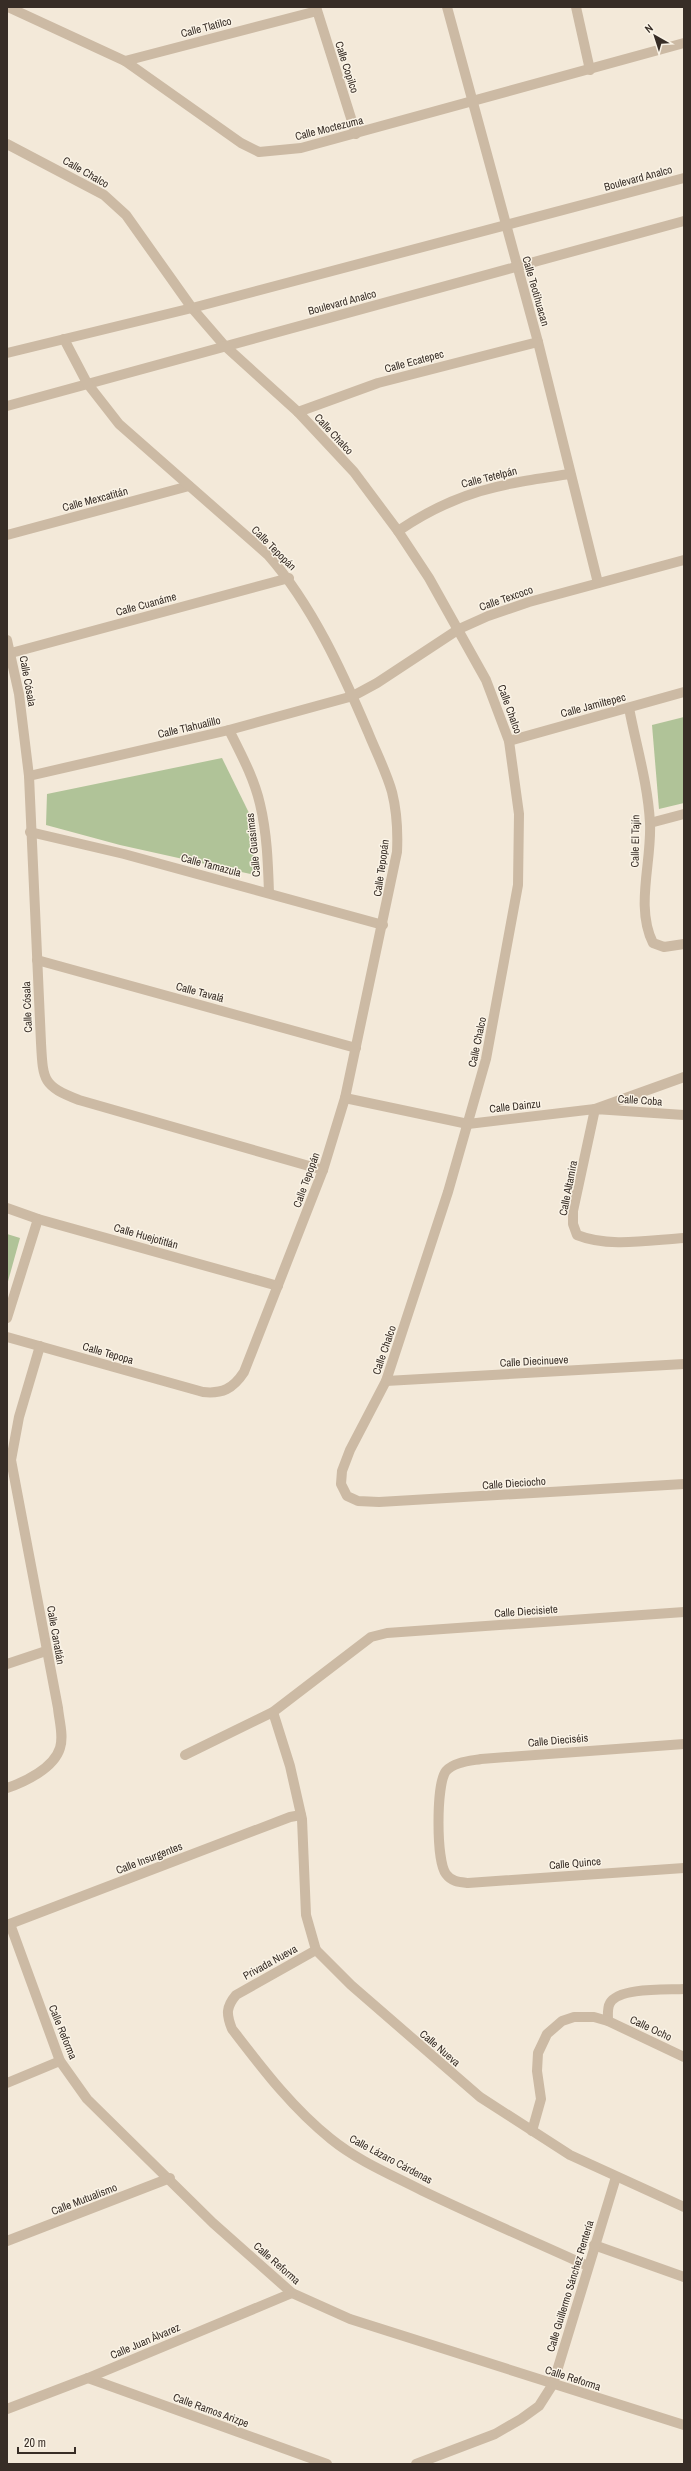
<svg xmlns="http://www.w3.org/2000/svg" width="691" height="2471" viewBox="0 0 691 2471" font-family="'Archivo Narrow',sans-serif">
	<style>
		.green { fill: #b0c398 }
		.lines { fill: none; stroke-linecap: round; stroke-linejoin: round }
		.minor { stroke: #ccbaa4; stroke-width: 10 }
		.labels { text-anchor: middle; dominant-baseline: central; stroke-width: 3; stroke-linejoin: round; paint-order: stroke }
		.street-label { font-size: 11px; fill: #372d26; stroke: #faf3e6 }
	</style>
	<rect width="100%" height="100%" fill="#f3e9d9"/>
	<g class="green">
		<path d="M 684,717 L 684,803 L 659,809 L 652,725 Z"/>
		<path d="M 222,758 L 251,817 L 255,875 L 120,845 L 46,825 L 47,794 Z"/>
		<path d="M 7,1234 L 20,1238 L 7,1285 Z"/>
	</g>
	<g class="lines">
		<g class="minor">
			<path d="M 8,7 L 125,61 L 241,143 L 259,152 L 301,148 L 684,43"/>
			<path d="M 316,7 L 356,134"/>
			<path d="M 447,7 L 538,342 L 598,583"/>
			<path d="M 576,7 L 590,70"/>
			<path d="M 125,61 L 317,11"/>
			<path d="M 7,144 L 104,195 L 126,215 L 192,308 L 224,345 L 298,412 L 354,472 L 398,531 L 429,578 L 486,680 L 509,741 L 519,814 L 518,885 L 486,1059 L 448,1192 L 386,1381 L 350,1450 L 342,1471 L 341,1484 L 347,1496 L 358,1501 L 379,1502 L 684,1484"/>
			<path d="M 7,353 L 192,308 L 684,178"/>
			<path d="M 7,406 L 684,221"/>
			<path d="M 298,412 L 378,383 L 538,342"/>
			<path d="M 398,531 C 457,491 500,484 570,474"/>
			<path d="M 7,535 L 189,486"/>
			<path d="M 7,640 L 19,694 L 29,776 L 41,1043 C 43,1081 43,1086 79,1100 L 323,1170"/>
			<path d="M 11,653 L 289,578"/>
			<path d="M 629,708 C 636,745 648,784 650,823 C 652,862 635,907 653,943 L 664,947 L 684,944"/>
			<path d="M 229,730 C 241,754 254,778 260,804 C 267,833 268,863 269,893"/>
			<path d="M 509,741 L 684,692"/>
			<path d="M 29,776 L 229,730 L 353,696 L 377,683 L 459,629 L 488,616 L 529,602 L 684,560"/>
			<path d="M 650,823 L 684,814"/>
			<path d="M 30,832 L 124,854 L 383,925"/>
			<path d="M 37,960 L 356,1048"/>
			<path d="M 345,1098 L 468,1124 L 595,1109 L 684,1077"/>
			<path d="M 684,1115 L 595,1109 L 573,1211 L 573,1224 L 577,1235 C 609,1248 650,1240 684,1238"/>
			<path d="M 7,1208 L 38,1219 L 278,1286"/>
			<path d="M 7,1318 L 38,1219"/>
			<path d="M 7,1337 L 203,1392 C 222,1394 233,1389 244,1372 L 323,1170 L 345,1098 L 397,852 C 398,831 397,812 392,792 C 386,771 376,752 368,732 C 342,671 312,605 268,555 L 119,424 L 87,383 L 64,339"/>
			<path d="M 386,1381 L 684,1364"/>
			<path d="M 7,1664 L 46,1651"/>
			<path d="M 273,1712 L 290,1766 L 302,1819 L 306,1915 L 316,1950 L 351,1985 L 480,2097 L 570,2155 L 684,2207"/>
			<path d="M 684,1744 L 481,1759 C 470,1761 454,1762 446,1771 C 436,1784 436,1861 446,1874 C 452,1882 459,1882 468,1883 L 684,1868"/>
			<path d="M 185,1755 L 273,1712 L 371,1637 L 387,1633 L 684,1612"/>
			<path d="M 7,1788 C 25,1782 54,1768 60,1748 C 64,1736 59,1720 58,1708 L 11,1460 L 19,1417 L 40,1346"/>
			<path d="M 10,1924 L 60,2061 L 87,2099 L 213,2223 L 292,2293 L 350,2319 L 684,2425"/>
			<path d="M 7,1925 L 290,1817 L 301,1815"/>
			<path d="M 316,1950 L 236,1995 C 226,2007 226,2014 232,2029 C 262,2068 292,2108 331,2139 C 358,2161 392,2175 423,2191 C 477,2217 533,2241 588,2266"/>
			<path d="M 608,2021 C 608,2015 607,2008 610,2003 C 619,1987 667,1990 684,1989"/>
			<path d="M 7,2083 L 60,2061"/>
			<path d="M 532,2131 L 541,2099 L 537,2071 L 538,2053 L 547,2034 L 562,2021 L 574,2017 L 594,2017 L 608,2021 L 684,2057"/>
			<path d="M 7,2241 L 170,2178"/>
			<path d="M 594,2245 L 684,2277"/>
			<path d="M 88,2378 L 327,2464"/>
			<path d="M 7,2409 L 88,2378 L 292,2293"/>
			<path d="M 416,2464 L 495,2434 L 521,2419 L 539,2406 L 553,2384 L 616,2177"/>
		</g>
	</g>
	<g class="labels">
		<g class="street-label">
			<text transform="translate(206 27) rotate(-15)">Calle Tlatilco</text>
			<text transform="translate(347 67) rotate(72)">Calle Copilco</text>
			<text transform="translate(329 128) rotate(-14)">Calle Moctezuma</text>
			<text transform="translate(86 172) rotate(30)">Calle Chalco</text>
			<text transform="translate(638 178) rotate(-15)">Boulevard Analco</text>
			<text transform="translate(536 291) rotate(74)">Calle Teotihuacan</text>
			<text transform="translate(342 302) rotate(-15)">Boulevard Analco</text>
			<text transform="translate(414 361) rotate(-15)">Calle Ecatepec</text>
			<text transform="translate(334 434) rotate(47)">Calle Chalco</text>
			<text transform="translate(489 477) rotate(-14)">Calle Tetelpán</text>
			<text transform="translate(95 499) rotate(-15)">Calle Mexcatitán</text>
			<text transform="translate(274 548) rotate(45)">Calle Tepopán</text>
			<text transform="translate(506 598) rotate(-19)">Calle Texcoco</text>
			<text transform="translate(146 604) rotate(-15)">Calle Cuanáme</text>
			<text transform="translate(28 681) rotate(80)">Calle Cósala</text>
			<text transform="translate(593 705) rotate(-15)">Calle Jamiltepec</text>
			<text transform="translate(510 709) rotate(70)">Calle Chalco</text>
			<text transform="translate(189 727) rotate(-13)">Calle Tlahualillo</text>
			<text transform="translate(635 841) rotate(-89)">Calle El Tajín</text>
			<text transform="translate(253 845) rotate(-96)">Calle Guasimas</text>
			<text transform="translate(211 865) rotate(15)">Calle Tamazula</text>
			<text transform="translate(381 868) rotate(-82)">Calle Tepopán</text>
			<text transform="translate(200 992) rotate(15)">Calle Tavalá</text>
			<text transform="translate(27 1007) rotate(-92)">Calle Cósala</text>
			<text transform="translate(477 1042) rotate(-78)">Calle Chalco</text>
			<text transform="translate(640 1100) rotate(4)">Calle Coba</text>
			<text transform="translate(515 1106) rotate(-6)">Calle Dainzu</text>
			<text transform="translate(306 1180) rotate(-70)">Calle Tepopán</text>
			<text transform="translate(568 1188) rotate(-79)">Calle Altamira</text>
			<text transform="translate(146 1236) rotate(16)">Calle Huejotitlán</text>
			<text transform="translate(384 1350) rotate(-71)">Calle Chalco</text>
			<text transform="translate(108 1353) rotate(16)">Calle Tepopa</text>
			<text transform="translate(534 1361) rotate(-3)">Calle Diecinueve</text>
			<text transform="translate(514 1483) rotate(-4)">Calle Dieciocho</text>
			<text transform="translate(526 1611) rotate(-4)">Calle Diecisiete</text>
			<text transform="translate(56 1635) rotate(80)">Calle Canatlán</text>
			<text transform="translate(558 1740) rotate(-5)">Calle Dieciséis</text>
			<text transform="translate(149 1858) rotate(-21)">Calle Insurgentes</text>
			<text transform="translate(575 1863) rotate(-5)">Calle Quince</text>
			<text transform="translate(270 1962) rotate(-29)">Privada Nueva</text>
			<text transform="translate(651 2028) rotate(25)">Calle Ocho</text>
			<text transform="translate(63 2032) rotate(68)">Calle Reforma</text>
			<text transform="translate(440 2048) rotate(41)">Calle Nueva</text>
			<text transform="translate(391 2159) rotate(28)">Calle Lázaro Cárdenas</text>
			<text transform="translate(84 2199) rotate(-21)">Calle Mutualismo</text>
			<text transform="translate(277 2263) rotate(41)">Calle Reforma</text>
			<text transform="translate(570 2286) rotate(-73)">Calle Guillermo Sánchez Rentería</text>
			<text transform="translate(145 2341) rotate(-23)">Calle Juan Álvarez</text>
			<text transform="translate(573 2378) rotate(18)">Calle Reforma</text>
			<text transform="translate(211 2410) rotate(20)">Calle Ramos Arizpe</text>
		</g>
	</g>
	<rect width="691" height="2471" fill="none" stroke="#372d26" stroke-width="16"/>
	<g transform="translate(655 36) rotate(321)" stroke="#faf3e6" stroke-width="3" paint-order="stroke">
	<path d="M0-3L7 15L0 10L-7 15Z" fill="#372d26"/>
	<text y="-6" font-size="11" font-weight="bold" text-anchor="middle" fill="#372d26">N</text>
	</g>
	<path d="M18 2447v6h57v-6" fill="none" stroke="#372d26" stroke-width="2"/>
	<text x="24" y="2447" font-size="12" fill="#372d26" stroke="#faf3e6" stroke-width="3" paint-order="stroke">20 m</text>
</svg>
